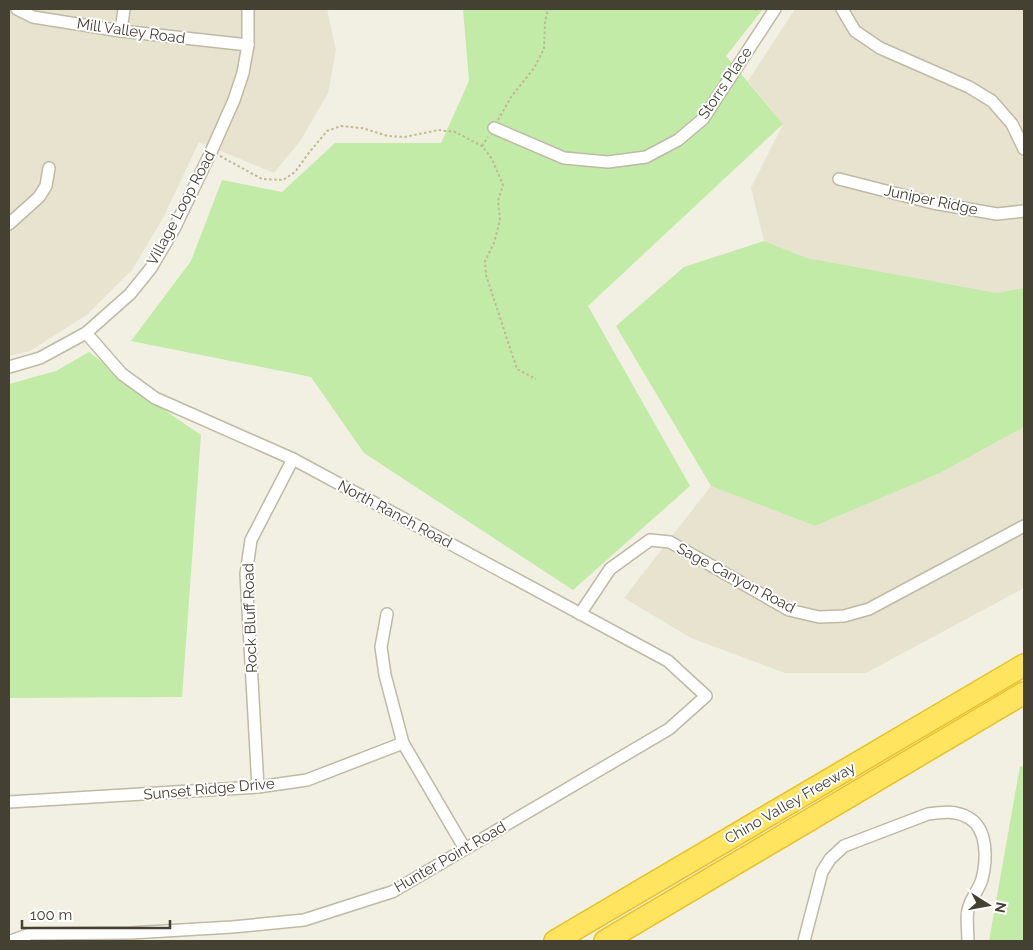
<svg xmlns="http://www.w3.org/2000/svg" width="1033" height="950" viewBox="0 0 1033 950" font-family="Raleway,sans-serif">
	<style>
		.residential { fill: #e7e3cf }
		.green { fill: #c1eba7 }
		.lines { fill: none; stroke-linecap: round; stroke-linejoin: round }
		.minor-casing { stroke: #bebaa4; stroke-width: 14 }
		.motorway-casing { stroke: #e8c126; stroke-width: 24 }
		.path { stroke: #c1b994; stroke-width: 2; stroke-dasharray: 2.5 2.5; stroke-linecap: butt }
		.minor { stroke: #fff; stroke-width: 11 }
		.motorway { stroke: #ffe460; stroke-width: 21 }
		.labels { text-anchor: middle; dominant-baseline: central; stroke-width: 4; stroke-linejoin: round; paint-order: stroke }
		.street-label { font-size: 15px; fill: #444032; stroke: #fff }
	</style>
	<rect width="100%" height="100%" fill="#f2f0e2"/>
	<g class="residential">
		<path d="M 9,9 L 327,9 L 336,50 L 328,93 L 301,140 L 274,173 L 199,142 L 163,218 L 132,270 L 88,314 L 30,351 L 9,356 Z"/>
		<path d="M 795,9 L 1024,9 L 1024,288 L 997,293 L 807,258 L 764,241 L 751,188 L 783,124 L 748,81 Z"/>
		<path d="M 1024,427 L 1024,588 L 866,673 L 785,673 L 691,638 L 624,598 L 711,486 L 815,526 L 940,473 Z"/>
	</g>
	<g class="green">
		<path d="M 463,9 L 763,9 L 726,56 L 783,124 L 588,306 L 690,486 L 573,590 L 364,453 L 311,377 L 131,341 L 191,261 L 222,180 L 282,192 L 335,143 L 441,143 L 469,81 Z"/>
		<path d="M 764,241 L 807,258 L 997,293 L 1024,288 L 1024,427 L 940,473 L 815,526 L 711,486 L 616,326 L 684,267 Z"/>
		<path d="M 89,352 L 173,416 L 201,435 L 182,697 L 9,698 L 9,384 L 56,371 Z"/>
		<path d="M 1020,766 L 1024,767 L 1024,941 L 989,941 Z"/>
	</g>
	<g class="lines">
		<g class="minor-casing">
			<g id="minor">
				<path d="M 17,9 L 33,17 L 121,31 L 248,45"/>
				<path d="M 842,9 L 855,31 L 880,48 L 969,87 L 992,101 L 1012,124 L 1024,149"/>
				<path d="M 121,31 L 124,9"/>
				<path d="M 494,128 L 564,158 L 608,162 L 646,157 L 678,140 L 703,119 L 775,9"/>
				<path d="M 839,179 L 933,203 L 997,214 L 1024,211"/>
				<path d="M 9,224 L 39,197 L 46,186 L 49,168"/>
				<path d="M 9,367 L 40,358 L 86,333 L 130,294 L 151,268 L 174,229 L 211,152 L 234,100 L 243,73 L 248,45 L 248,9"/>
				<path d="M 387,614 L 381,647 L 385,675 L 403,743 L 465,849"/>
				<path d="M 580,614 L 610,569 L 650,540 L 670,542 L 789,610 L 819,617 L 844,616 L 869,609 L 1024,526"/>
				<path d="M 258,787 L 246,574 L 251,540 L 293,459"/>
				<path d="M 9,802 L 258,787 L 307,780 L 403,743"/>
				<path d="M 11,941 L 30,934 L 131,933 L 232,927 L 304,920 L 382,895 L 392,892 L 669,729 L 706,696 L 668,661 L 293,459 L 155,398 L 122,374 L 86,333"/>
				<path d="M 804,941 L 822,872 L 830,859 L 844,846 L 928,814 C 942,812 956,810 969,818 C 988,829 987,860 982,879 C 979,890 970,899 968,910 C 966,919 968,932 968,941"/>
			</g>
		</g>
		<g class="motorway-casing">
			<g id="motorway">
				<path d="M 555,941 L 1024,665"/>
				<path d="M 605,941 L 1024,693"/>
			</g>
		</g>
		<g class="path">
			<path d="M 755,9 L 757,10"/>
			<path d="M 498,120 L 511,97 L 534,68 L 544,49 L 545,22 L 548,9"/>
			<path d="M 482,146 L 488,137"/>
			<path d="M 220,156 L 262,179 L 283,180 L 295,172 L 308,154 L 327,131 L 341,126 L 362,128 L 388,136 L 405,137 L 438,130 L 455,132 L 482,146 L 492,159 L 503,185 L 498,201 L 500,220 L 494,243 L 485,261 L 486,275 L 517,369 L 536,379"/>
		</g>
		<use href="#minor" class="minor"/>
		<use href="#motorway" class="motorway"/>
	</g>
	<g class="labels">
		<g class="street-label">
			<text transform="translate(131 31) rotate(8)">Mill Valley Road</text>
			<text transform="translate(725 83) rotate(-56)">Storrs Place</text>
			<text transform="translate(931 200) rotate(12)">Juniper Ridge</text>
			<text transform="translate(181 208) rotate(-62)">Village Loop Road</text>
			<text transform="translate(395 514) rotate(28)">North Ranch Road</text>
			<text transform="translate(736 578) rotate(28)">Sage Canyon Road</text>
			<text transform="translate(250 618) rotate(-92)">Rock Bluff Road</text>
			<text transform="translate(209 789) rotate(-5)">Sunset Ridge Drive</text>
			<text transform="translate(790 803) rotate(-30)">Chino Valley Freeway</text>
			<text transform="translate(450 857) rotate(-30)">Hunter Point Road</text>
		</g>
	</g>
	<rect width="1033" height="950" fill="none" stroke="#444032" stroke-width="20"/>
	<g transform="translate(988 905) rotate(101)" stroke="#ffffff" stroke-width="4" paint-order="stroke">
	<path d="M0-4L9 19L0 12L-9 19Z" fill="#444032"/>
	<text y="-8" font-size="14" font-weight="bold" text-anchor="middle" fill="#444032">N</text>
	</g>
	<path d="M22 920v8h148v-8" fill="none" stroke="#444032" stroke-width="2.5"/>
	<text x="30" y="920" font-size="15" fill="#444032" stroke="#ffffff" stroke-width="4" paint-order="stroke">100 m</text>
</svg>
